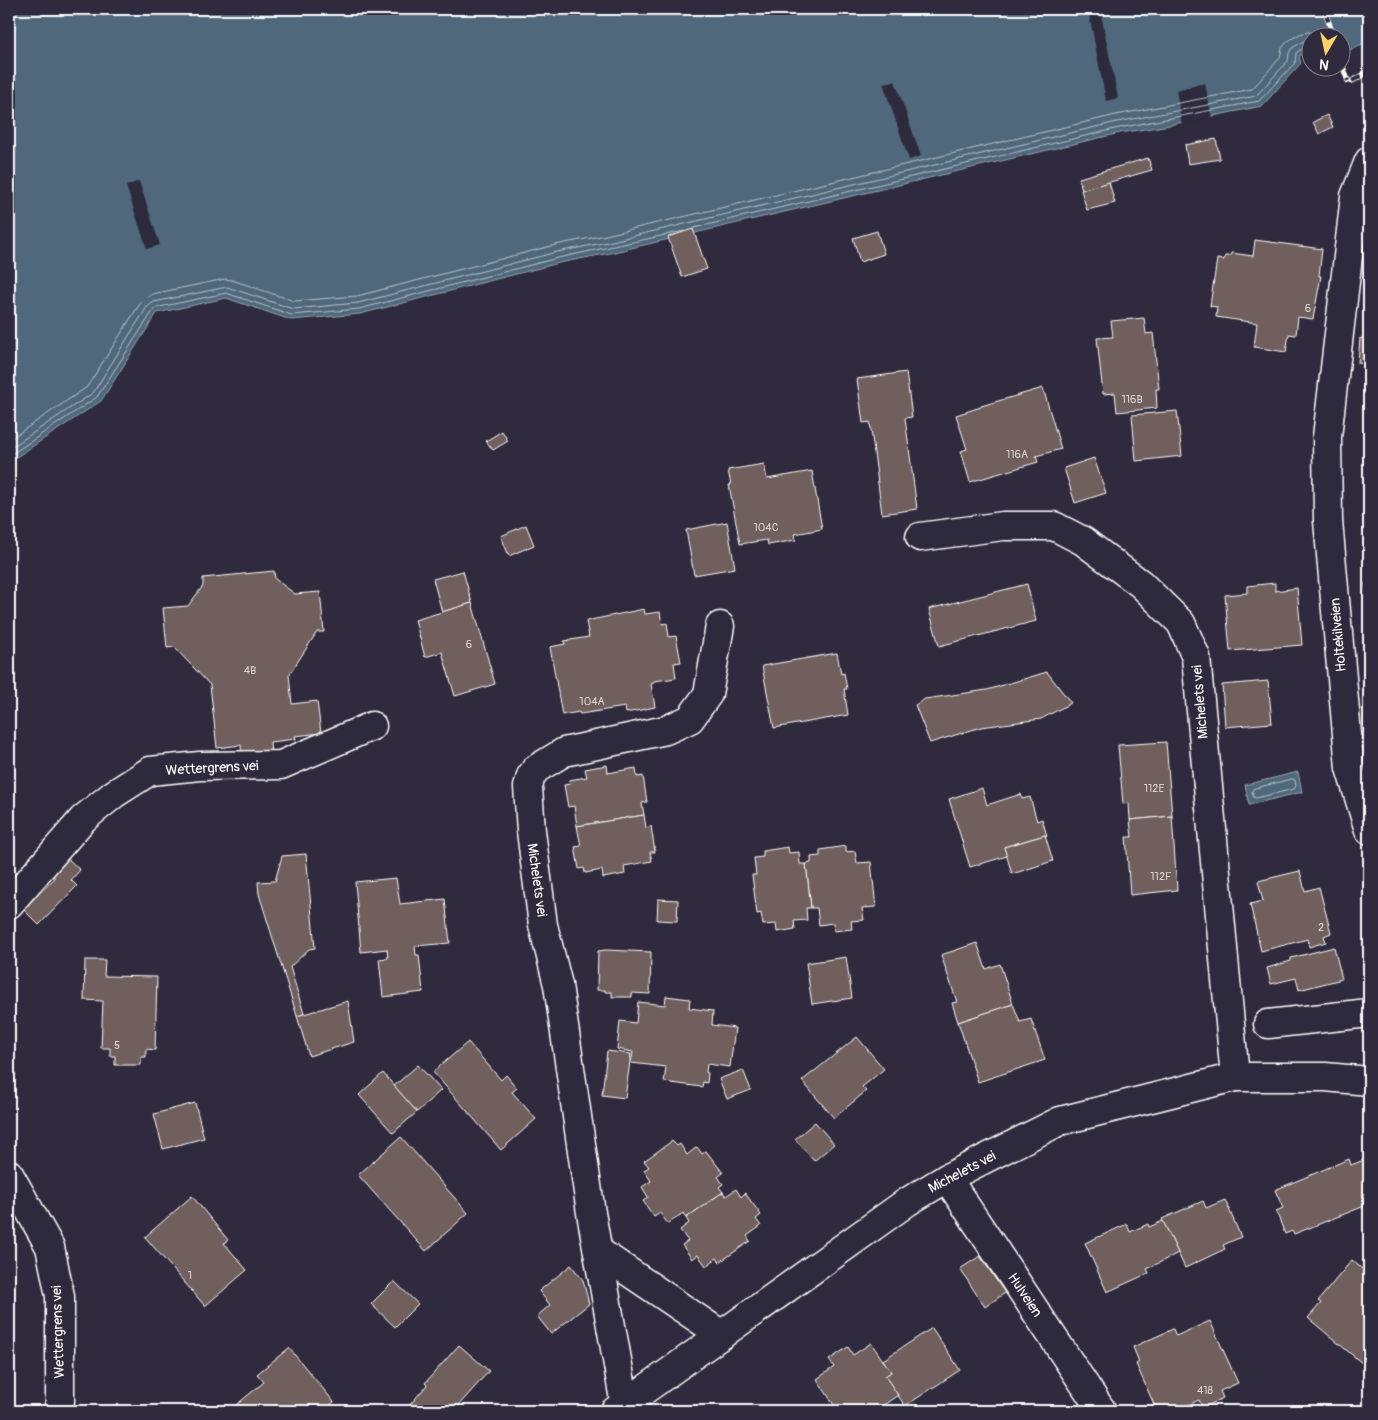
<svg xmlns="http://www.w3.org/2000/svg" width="1378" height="1420" viewBox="0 0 1378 1420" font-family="Pangolin,sans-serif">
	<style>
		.water { fill: #50687b; stroke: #96a4b0 }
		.pier { fill: #2f2a3d }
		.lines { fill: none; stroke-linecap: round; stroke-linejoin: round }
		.shore { stroke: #b9c3ca; stroke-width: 1 }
		.building { fill: #6f5f5c; stroke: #fff }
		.minor-casing { stroke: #fff; stroke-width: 31 }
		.minor { stroke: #2f2a3d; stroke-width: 28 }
		.rail-casing { stroke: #fff; stroke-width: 5.5 }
		.rail { stroke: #2f2a3d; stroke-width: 4; stroke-dasharray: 11; stroke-linecap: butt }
		.labels { text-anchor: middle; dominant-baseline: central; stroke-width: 5; stroke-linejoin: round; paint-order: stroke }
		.number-label { font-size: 11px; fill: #dbd7d6 }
		.street-label { font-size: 14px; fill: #fff; stroke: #2f2a3d }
	</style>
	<rect width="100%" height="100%" fill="#2f2a3d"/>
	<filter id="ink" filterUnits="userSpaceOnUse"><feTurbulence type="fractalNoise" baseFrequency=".02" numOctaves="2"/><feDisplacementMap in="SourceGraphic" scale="10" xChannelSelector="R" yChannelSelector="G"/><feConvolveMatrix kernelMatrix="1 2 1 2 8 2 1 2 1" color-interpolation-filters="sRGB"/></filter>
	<g filter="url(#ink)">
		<g class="water">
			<path d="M 9,9 L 1369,9 L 1369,41 L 1341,54 L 1340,38 L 1310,38 L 1310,50 L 1299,56 L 1301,63 L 1262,106 L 1164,126 L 1120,133 L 610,253 L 559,263 L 360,314 L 291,320 L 226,298 L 157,313 L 101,401 L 9,462 Z"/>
			<path d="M 1298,772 L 1302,792 L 1249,805 L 1245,785 Z"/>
		</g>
		<g class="pier">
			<path d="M 1088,9 L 1100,9 L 1118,98 L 1106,101 Z"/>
			<path d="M 895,81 L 921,156 L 909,160 L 883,83 Z"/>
			<path d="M 1205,83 L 1212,119 L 1182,125 L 1176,90 Z"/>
			<path d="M 139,181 L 160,245 L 147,249 L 126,186 Z"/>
		</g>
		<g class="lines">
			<g class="shore">
				<path d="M 694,228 L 1119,128 L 1259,101 L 1295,63 L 1296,53 L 1306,46 L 1310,46"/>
				<path d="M 9,440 L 87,387 L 141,302 L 152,294 L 225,279 L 232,280 L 294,301 L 357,296 L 555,245 L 606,235 L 1116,115 L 1252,89 L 1280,58 L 1282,48 L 1288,41 L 1300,34 L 1308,32 L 1316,33 L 1323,38"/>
				<path d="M 9,449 L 93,393 L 147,307 L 154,302 L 227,287 L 293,309 L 358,303 L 557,252 L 608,242 L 1117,122 L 1256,96 L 1288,61 L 1289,53 L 1292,48 L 1304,41 L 1310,39"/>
				<path d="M 9,456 L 97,397 L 155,308 L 226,293 L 292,315 L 359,309 L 558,258 L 684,231"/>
				<path d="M 1292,779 L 1295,780 L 1296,786 L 1294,789 L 1256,798 L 1253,797 L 1252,791 L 1253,789 Z"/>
			</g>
		</g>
		<g class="building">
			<path d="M 1327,115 L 1333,127 L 1319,134 L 1313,122 Z"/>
			<path d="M 1216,139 L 1220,159 L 1188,164 L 1185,145 Z"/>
			<path d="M 1148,158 L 1152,170 L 1082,190 L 1079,178 Z"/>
			<path d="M 1109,182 L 1115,203 L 1087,210 L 1081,190 Z"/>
			<path d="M 693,229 L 707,269 L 682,277 L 668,237 Z"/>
			<path d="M 877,231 L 884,254 L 860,262 L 853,238 Z"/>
			<path d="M 1255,240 L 1322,249 L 1319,276 L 1321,276 L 1313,319 L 1298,317 L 1296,335 L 1289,334 L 1286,352 L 1254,347 L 1257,323 L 1216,317 L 1217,307 L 1210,306 L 1217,259 L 1224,260 L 1225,256 L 1230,256 L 1231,253 L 1253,256 Z"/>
			<path d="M 1144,318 L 1146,334 L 1153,333 L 1159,389 L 1156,389 L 1157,408 L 1117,412 L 1115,393 L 1103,394 L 1097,338 L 1113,337 L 1111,321 Z"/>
			<path d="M 1360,338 L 1369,339 L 1369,364 L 1358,363 Z"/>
			<path d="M 906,372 L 912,417 L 905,418 L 917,509 L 882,514 L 870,422 L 863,423 L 857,379 Z"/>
			<path d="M 1043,388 L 1061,449 L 1036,456 L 1038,462 L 970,482 L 961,451 L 967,449 L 956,415 L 981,407 L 981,406 Z"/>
			<path d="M 1177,411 L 1182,456 L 1136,461 L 1132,415 Z"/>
			<path d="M 502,431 L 508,441 L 493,450 L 486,441 Z"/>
			<path d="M 1094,458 L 1106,493 L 1075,503 L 1064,468 Z"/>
			<path d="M 764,464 L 767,479 L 812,471 L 822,529 L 795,534 L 796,540 L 768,545 L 767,540 L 740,544 L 729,485 L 731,485 L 728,470 Z"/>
			<path d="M 1366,479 L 1369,479 L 1369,490 L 1368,491 Z"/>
			<path d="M 727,522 L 735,568 L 694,575 L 686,530 Z"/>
			<path d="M 526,525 L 534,545 L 509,556 L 501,536 Z"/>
			<path d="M 274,571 L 275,579 L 295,594 L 320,592 L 324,632 L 317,632 L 289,675 L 292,704 L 317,701 L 321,733 L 295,736 L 296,739 L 270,742 L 271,755 L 242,758 L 241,745 L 217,748 L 210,685 L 174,647 L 167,648 L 163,608 L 188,606 L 203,586 L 203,578 Z"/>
			<path d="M 463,571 L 472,603 L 442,612 L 433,579 Z"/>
			<path d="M 1369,582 L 1369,623 L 1365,583 Z"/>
			<path d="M 1275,583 L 1275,591 L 1297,588 L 1302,645 L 1230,651 L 1225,595 L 1247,593 L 1247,586 Z"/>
			<path d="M 1027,584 L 1036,621 L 939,646 L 929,609 Z"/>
			<path d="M 472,603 L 495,684 L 455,696 L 442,652 L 425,657 L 415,620 Z"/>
			<path d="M 644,609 L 645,614 L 660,612 L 662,624 L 667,623 L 669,637 L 676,636 L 681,662 L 674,663 L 676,678 L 654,681 L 654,683 L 651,684 L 655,707 L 626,713 L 625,707 L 580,714 L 579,712 L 562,715 L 550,647 L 565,644 L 564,641 L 589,637 L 586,621 Z"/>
			<path d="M 1366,625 L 1369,625 L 1369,633 L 1366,634 Z"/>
			<path d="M 837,653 L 841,674 L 844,673 L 847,689 L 844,689 L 848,715 L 774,728 L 762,666 Z"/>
			<path d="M 1047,672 L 1071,703 L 1041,719 L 981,727 L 930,743 L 915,705 L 925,699 L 987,690 Z"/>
			<path d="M 1268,681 L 1272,723 L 1225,727 L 1222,685 Z"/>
			<path d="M 1166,742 L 1172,816 L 1130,820 L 1129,803 L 1123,804 L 1118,745 Z"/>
			<path d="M 607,765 L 608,773 L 636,768 L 637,777 L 643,776 L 647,802 L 642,803 L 644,815 L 577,826 L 574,806 L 568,807 L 564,785 L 570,784 L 569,780 L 587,777 L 585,769 Z"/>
			<path d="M 982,788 L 987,805 L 1021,794 L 1022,799 L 1030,797 L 1037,821 L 1042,819 L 1047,836 L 1045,835 L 1004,847 L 1007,856 L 970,867 L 949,799 Z"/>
			<path d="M 644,815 L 646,828 L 651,826 L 655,852 L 650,852 L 652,861 L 624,866 L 625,874 L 603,878 L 602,870 L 585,873 L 584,868 L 579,869 L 575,847 L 581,846 L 577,826 Z"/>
			<path d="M 1172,816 L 1177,890 L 1130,895 L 1126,837 L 1132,837 L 1130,820 Z"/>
			<path d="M 1045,835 L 1053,861 L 1012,874 L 1004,847 Z"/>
			<path d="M 846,846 L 846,852 L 855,851 L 857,863 L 871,862 L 876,907 L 862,908 L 864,920 L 851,921 L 852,929 L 834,931 L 833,923 L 819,925 L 817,908 L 811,908 L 806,864 L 811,863 L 811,857 L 820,856 L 820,850 Z"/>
			<path d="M 788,847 L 789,853 L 799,852 L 800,864 L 806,864 L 811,908 L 806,908 L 807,920 L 794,921 L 795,929 L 777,932 L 776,924 L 763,925 L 761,913 L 757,914 L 752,875 L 756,875 L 754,858 L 763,857 L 763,851 Z"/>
			<path d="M 306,854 L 315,948 L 309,949 L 290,967 L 304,1014 L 297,1016 L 259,894 L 258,882 L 275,881 L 282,856 Z"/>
			<path d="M 67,858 L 80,870 L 71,880 L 77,886 L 39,925 L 23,909 L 55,878 L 51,874 Z"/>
			<path d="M 1300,871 L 1305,891 L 1319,887 L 1331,933 L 1324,936 L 1326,942 L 1309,947 L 1308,939 L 1261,951 L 1250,904 L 1263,901 L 1258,881 Z"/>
			<path d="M 396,878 L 400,904 L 445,899 L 450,943 L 415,946 L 416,955 L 419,955 L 423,992 L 383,997 L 379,959 L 388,958 L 387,949 L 361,952 L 355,882 Z"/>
			<path d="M 658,899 L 678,900 L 677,921 L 657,920 Z"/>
			<path d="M 977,943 L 986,969 L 1000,964 L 1013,1004 L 958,1022 L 952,1003 L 957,1002 L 941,955 Z"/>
			<path d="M 1334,947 L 1342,979 L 1299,990 L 1296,978 L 1271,984 L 1267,968 L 1291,961 L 1291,958 Z"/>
			<path d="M 606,950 L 651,952 L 650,994 L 632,993 L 632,997 L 612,997 L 612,992 L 605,992 L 605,990 L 597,990 L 598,951 Z"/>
			<path d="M 846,957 L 852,998 L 812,1004 L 806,963 Z"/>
			<path d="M 85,960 L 105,960 L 104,976 L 157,977 L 155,1050 L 146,1049 L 146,1057 L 141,1057 L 141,1065 L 115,1065 L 115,1056 L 110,1056 L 110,1048 L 101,1048 L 103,1001 L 84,1000 Z"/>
			<path d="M 666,996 L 690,999 L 689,1008 L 713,1011 L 712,1025 L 735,1028 L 730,1067 L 707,1064 L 706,1072 L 708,1073 L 707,1083 L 703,1082 L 702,1087 L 664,1082 L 666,1067 L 631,1063 L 633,1052 L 617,1049 L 620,1021 L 636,1023 L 638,1002 L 665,1005 Z"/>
			<path d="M 348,1001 L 354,1042 L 309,1056 L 297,1016 Z"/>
			<path d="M 1013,1004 L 1020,1022 L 1031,1019 L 1045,1060 L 978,1082 L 958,1022 Z"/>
			<path d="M 857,1037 L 884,1069 L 862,1087 L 866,1091 L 834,1118 L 802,1081 Z"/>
			<path d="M 468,1042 L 501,1080 L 506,1075 L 517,1088 L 512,1092 L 536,1119 L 501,1150 L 433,1072 Z"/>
			<path d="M 607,1051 L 631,1054 L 625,1098 L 602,1095 Z"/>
			<path d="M 418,1065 L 441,1090 L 417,1112 L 394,1086 Z"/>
			<path d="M 743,1070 L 751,1090 L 727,1099 L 719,1079 Z"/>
			<path d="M 383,1073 L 417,1112 L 393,1133 L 359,1095 Z"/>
			<path d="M 195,1103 L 204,1138 L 163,1149 L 154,1114 Z"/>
			<path d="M 815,1122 L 834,1144 L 814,1161 L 795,1139 Z"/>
			<path d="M 401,1137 L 468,1213 L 426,1251 L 358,1175 Z"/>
			<path d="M 672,1141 L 677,1146 L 680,1144 L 687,1155 L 697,1147 L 702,1154 L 706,1151 L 723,1173 L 718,1177 L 723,1184 L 719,1187 L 723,1192 L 686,1218 L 683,1213 L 668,1224 L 660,1213 L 654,1217 L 643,1201 L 648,1197 L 642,1187 L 651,1181 L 644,1170 L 649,1167 L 644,1161 Z"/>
			<path d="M 1369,1158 L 1369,1198 L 1365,1200 L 1367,1205 L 1294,1234 L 1292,1231 L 1285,1234 L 1276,1211 L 1283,1208 L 1275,1190 L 1349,1159 L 1351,1165 Z"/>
			<path d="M 736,1189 L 741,1197 L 745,1193 L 761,1215 L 756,1219 L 761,1226 L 747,1236 L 750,1241 L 720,1262 L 717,1258 L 706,1266 L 698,1255 L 692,1259 L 682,1245 L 688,1241 L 680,1230 L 689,1223 L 686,1218 L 723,1192 L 726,1196 Z"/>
			<path d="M 192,1196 L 228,1240 L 224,1243 L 247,1270 L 205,1306 L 145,1237 Z"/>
			<path d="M 1225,1200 L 1241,1237 L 1223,1245 L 1225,1249 L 1185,1268 L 1162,1219 L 1203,1201 L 1206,1208 Z"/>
			<path d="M 1163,1221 L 1178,1253 L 1147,1269 L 1149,1273 L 1107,1292 L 1085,1243 L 1127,1224 L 1130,1232 L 1148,1224 L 1149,1227 Z"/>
			<path d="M 980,1256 L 1005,1293 L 985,1307 L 960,1269 Z"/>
			<path d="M 1352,1260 L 1369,1275 L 1369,1369 L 1308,1318 L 1321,1303 L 1318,1301 Z"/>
			<path d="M 571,1265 L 583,1280 L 589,1304 L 551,1334 L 537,1316 L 550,1305 L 539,1291 Z"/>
			<path d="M 394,1281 L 418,1304 L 395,1327 L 371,1304 Z"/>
			<path d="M 1210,1321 L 1238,1383 L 1220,1391 L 1223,1398 L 1203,1408 L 1199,1400 L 1186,1406 L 1189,1411 L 1157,1411 L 1136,1364 L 1139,1362 L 1133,1347 L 1173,1329 L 1176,1336 Z"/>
			<path d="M 932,1328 L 960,1370 L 905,1406 L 885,1376 L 891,1372 L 883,1360 Z"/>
			<path d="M 871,1343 L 891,1372 L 885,1376 L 898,1395 L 875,1411 L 838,1411 L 817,1379 L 834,1367 L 829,1360 L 848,1347 L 853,1355 Z"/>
			<path d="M 459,1345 L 489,1371 L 458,1406 L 464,1411 L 413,1411 L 408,1407 L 427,1385 L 425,1383 Z"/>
			<path d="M 289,1348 L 334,1402 L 323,1411 L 229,1411 L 264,1382 L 257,1374 Z"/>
		</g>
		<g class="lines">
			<g class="minor-casing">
				<g id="minor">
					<path d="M 1369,161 L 1355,196 L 1327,437 L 1328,521 L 1350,768 L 1369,830"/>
					<path d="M 920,537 L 1003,526 L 1054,526 L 1083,541 L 1141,584 L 1181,623 L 1196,657 L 1235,1077"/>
					<path d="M 9,904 L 83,819 L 114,794 L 150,771 L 200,766 L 281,765 L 372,726"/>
					<path d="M 1268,1024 L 1369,1013"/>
					<path d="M 9,1174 L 50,1247 L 60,1296 L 60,1401 L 58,1411"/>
					<path d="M 947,1178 L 1102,1411"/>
					<path d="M 598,1251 L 722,1335"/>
					<path d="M 625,1405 L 591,1213 L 558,985 L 543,925 L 531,831 L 528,787 L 531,776 L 536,769 L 564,752 L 666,730 L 690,719 L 708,694 L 720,626"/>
					<path d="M 615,1411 L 907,1202 L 947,1178 L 1060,1121 L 1235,1077 L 1325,1077 L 1369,1081"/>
				</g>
			</g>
			<use href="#minor" class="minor"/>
			<g class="rail-casing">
				<g id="rail">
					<path d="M 1325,11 L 1334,38"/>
					<path d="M 1340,58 L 1348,81"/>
					<path d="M 1352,81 L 1369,72"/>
				</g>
			</g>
			<use href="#rail" class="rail"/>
		</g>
	</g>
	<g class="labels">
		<g class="number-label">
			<text x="1308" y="308">6</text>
			<text x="1132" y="399">116B</text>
			<text x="1017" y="454">116A</text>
			<text x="766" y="527">104C</text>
			<text x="469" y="644">6</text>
			<text x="250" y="670">4B</text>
			<text x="592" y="701">104A</text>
			<text x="1154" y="788">112E</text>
			<text x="1161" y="876">112F</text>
			<text x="1321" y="927">2</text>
			<text x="117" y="1045">5</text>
			<text x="190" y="1275">1</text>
			<text x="1205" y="1390">418</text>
		</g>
		<g class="street-label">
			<text transform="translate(1338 635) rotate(-95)">Holtekilveien</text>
			<text transform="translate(1200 702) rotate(-95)">Michelets vei</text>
			<text transform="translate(212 768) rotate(-3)">Wettergrens vei</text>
			<text transform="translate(537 880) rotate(82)">Michelets vei</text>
			<text transform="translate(962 1172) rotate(-28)">Michelets vei</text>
			<text transform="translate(1025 1295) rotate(56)">Hulveien</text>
			<text transform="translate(58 1332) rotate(-92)">Wettergrens vei</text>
		</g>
	</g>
	<rect width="1378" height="1420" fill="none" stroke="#2f2a3d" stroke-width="30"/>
	<rect x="15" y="15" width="1348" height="1390" fill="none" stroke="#fff" stroke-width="2" filter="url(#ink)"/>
	<g transform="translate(1326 52) rotate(189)"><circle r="24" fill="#2f2a3d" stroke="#827f8b"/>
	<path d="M0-4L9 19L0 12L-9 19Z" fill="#ffd166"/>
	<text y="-8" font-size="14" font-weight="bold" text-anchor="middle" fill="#ffffff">N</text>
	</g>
</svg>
